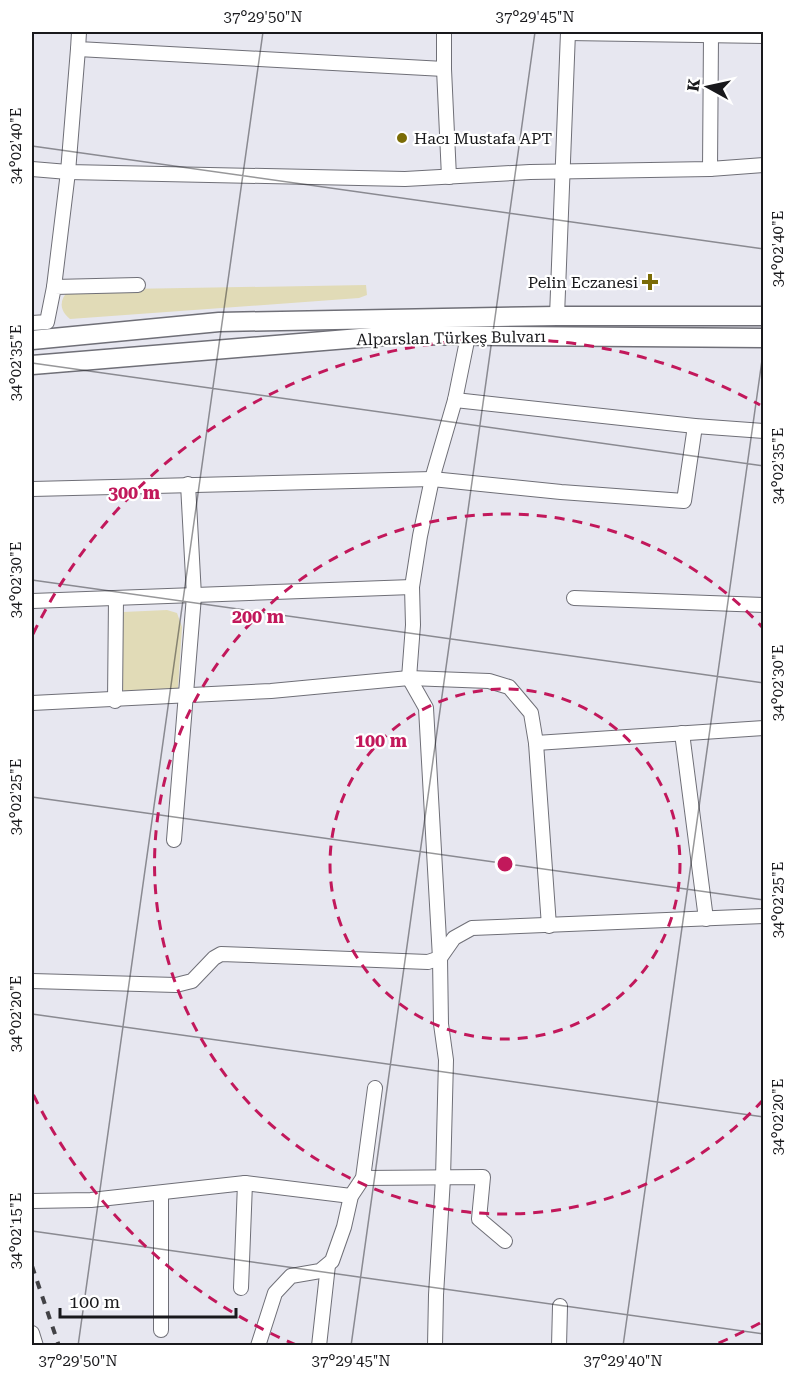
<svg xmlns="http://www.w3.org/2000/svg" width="795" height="1377" viewBox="0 0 795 1377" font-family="'Roboto Serif',serif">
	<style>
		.green { fill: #e1dbb7 }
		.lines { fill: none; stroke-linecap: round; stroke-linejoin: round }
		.street-casing { stroke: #6f6f77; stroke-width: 16 }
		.secondary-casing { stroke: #6f6f77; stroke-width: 21 }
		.street { stroke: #fff; stroke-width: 14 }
		.secondary { stroke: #fff; stroke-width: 18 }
		.rail { stroke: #424246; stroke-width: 4; stroke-dasharray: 8 8; stroke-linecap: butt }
		.ticks { fill: none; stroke: #19191c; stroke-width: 1.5; stroke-opacity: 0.45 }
		.ring { fill: none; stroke: #c2185b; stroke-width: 3; stroke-dasharray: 10 8 }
		.poi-dot { fill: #7b6c06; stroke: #fff; stroke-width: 2 }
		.labels { text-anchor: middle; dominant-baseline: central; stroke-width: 4.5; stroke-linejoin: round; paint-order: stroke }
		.poi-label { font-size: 16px; fill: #19191c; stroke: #fff; text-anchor: start }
		.street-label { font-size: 16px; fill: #19191c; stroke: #fff }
		.centre { fill: #c2185b; stroke: #fff; stroke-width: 3 }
		.ring-label { font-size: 18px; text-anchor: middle; font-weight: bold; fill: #c2185b; stroke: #fff; stroke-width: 4.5; stroke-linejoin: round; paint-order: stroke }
		.neatline { fill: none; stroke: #19191c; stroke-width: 2 }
		.ticks-label { font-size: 15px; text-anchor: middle; fill: #19191c }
	</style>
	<rect width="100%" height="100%" fill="#e7e7f0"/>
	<g class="green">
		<path d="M 366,285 L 367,295 L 359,298 L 70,319 C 59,310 59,300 69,290 Z"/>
		<path d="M 167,610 L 177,613 L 182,627 L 178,688 L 129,693 L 123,690 L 120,615 L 123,612 Z"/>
	</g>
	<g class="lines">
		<g class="street-casing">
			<g id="street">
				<path d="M 79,32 L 78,49 L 444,69 L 444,32"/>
				<path d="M 568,33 L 764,36"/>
				<path d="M 444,69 L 449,177"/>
				<path d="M 32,169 L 68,172 L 405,179 L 530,172 L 710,169 L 764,165"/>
				<path d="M 710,169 L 711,35"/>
				<path d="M 54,287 L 68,172 L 78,49"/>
				<path d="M 557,316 L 568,32"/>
				<path d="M 32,323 L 47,322 L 54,287 L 138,285"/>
				<path d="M 455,400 L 695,426 L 764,431"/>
				<path d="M 32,489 L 432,479 L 561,492 L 684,501 L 695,426"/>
				<path d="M 574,598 L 764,605"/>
				<path d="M 32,601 L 412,587"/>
				<path d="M 115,701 L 116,598"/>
				<path d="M 32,703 L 271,691 L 409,678 L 489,681 L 509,687 L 531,713 L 536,743 L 549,926"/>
				<path d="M 682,733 L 706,919"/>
				<path d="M 536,743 L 764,728"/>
				<path d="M 174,840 L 194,596 L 188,484"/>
				<path d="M 32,981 L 176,985 L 192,981 L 214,958 L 221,954 L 428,962 L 440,958 L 454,938 L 472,928 L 764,916"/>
				<path d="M 363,1178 L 483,1177 L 479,1219 L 505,1241"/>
				<path d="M 32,1201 L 91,1200 L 245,1183 L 351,1196"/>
				<path d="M 241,1288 L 245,1183"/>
				<path d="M 161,1330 L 161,1193"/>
				<path d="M 32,1333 L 36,1346"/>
				<path d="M 258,1346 L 275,1293 L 291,1276 L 320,1271 L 332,1261 L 344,1227 L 351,1196 L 363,1178 L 375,1088"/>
				<path d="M 319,1346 L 328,1265"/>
				<path d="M 435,1346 L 436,1295 L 443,1178 L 446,1060 L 441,1024 L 440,958 L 426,708 L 409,678 L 413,625 L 412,587 L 420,536 L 432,479 L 455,400 L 468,336"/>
				<path d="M 559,1346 L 560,1306"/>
			</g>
		</g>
		<g class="secondary-casing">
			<g id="secondary">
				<path d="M 32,340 L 219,322 L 557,316 L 764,316"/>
				<path d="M 32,365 L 396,335 L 764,338"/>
			</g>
		</g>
		<use href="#street" class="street"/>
		<use href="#secondary" class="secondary"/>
		<path class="rail" d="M 32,1266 L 59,1346"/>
	</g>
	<path class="ticks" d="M 761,32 L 764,32M 32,146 L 764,249M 32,363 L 764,466M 32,580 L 764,683M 32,797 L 764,900M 32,1014 L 764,1117M 32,1231 L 764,1334M 78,1346 L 263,32M 351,1346 L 535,32M 623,1346 L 764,346"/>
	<g class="ring">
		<circle cx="505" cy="864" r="175"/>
		<path d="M763 1100A350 350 0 1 1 763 628"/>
		<path d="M760 1323A525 525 0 0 1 714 1345M296 1345A525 525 0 0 1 33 1094M33 634A525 525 0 0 1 760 405"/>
	</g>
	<g class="poi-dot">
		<circle cx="402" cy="138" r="6"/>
		<path d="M647 273h6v6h6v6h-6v6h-6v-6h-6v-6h6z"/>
	</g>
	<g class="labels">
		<g class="poi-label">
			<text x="414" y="138">Hacı Mustafa APT</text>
			<text x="638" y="282" text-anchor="end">Pelin Eczanesi</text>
		</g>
		<g class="street-label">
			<text transform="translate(451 338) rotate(-1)">Alparslan Türkeş Bulvarı</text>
		</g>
	</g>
	<circle cx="505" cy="864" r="9" class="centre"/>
	<g class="ring-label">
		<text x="134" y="499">300 m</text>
		<text x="258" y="623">200 m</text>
		<text x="381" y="747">100 m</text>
	</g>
	<rect width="795" height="1377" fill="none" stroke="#ffffff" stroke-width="66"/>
	<g transform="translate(708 87) rotate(278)" stroke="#ffffff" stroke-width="4.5" paint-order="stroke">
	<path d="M0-4.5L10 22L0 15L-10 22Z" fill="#19191c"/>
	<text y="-9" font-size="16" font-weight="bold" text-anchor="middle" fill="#19191c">K</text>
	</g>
	<path d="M60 1308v9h176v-9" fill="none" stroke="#19191c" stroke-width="3"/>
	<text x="69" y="1308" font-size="18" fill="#19191c" stroke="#ffffff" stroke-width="4.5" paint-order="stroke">100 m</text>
	<rect x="33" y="33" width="729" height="1311" class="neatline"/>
	<g class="ticks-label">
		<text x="263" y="22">37°29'50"N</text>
		<text x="535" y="22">37°29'45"N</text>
		<text transform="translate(16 146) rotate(-90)" y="5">34°02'40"E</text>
		<text transform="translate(778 249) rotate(-90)" y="5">34°02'40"E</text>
		<text transform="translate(16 363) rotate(-90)" y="5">34°02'35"E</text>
		<text transform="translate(778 466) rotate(-90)" y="5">34°02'35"E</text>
		<text transform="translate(16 580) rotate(-90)" y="5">34°02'30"E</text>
		<text transform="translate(778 683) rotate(-90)" y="5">34°02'30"E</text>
		<text transform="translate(16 797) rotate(-90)" y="5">34°02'25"E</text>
		<text transform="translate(778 900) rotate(-90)" y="5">34°02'25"E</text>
		<text transform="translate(16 1014) rotate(-90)" y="5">34°02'20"E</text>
		<text transform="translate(778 1117) rotate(-90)" y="5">34°02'20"E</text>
		<text transform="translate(16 1231) rotate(-90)" y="5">34°02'15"E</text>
		<text x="78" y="1366">37°29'50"N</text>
		<text x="351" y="1366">37°29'45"N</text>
		<text x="623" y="1366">37°29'40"N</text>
	</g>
</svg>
